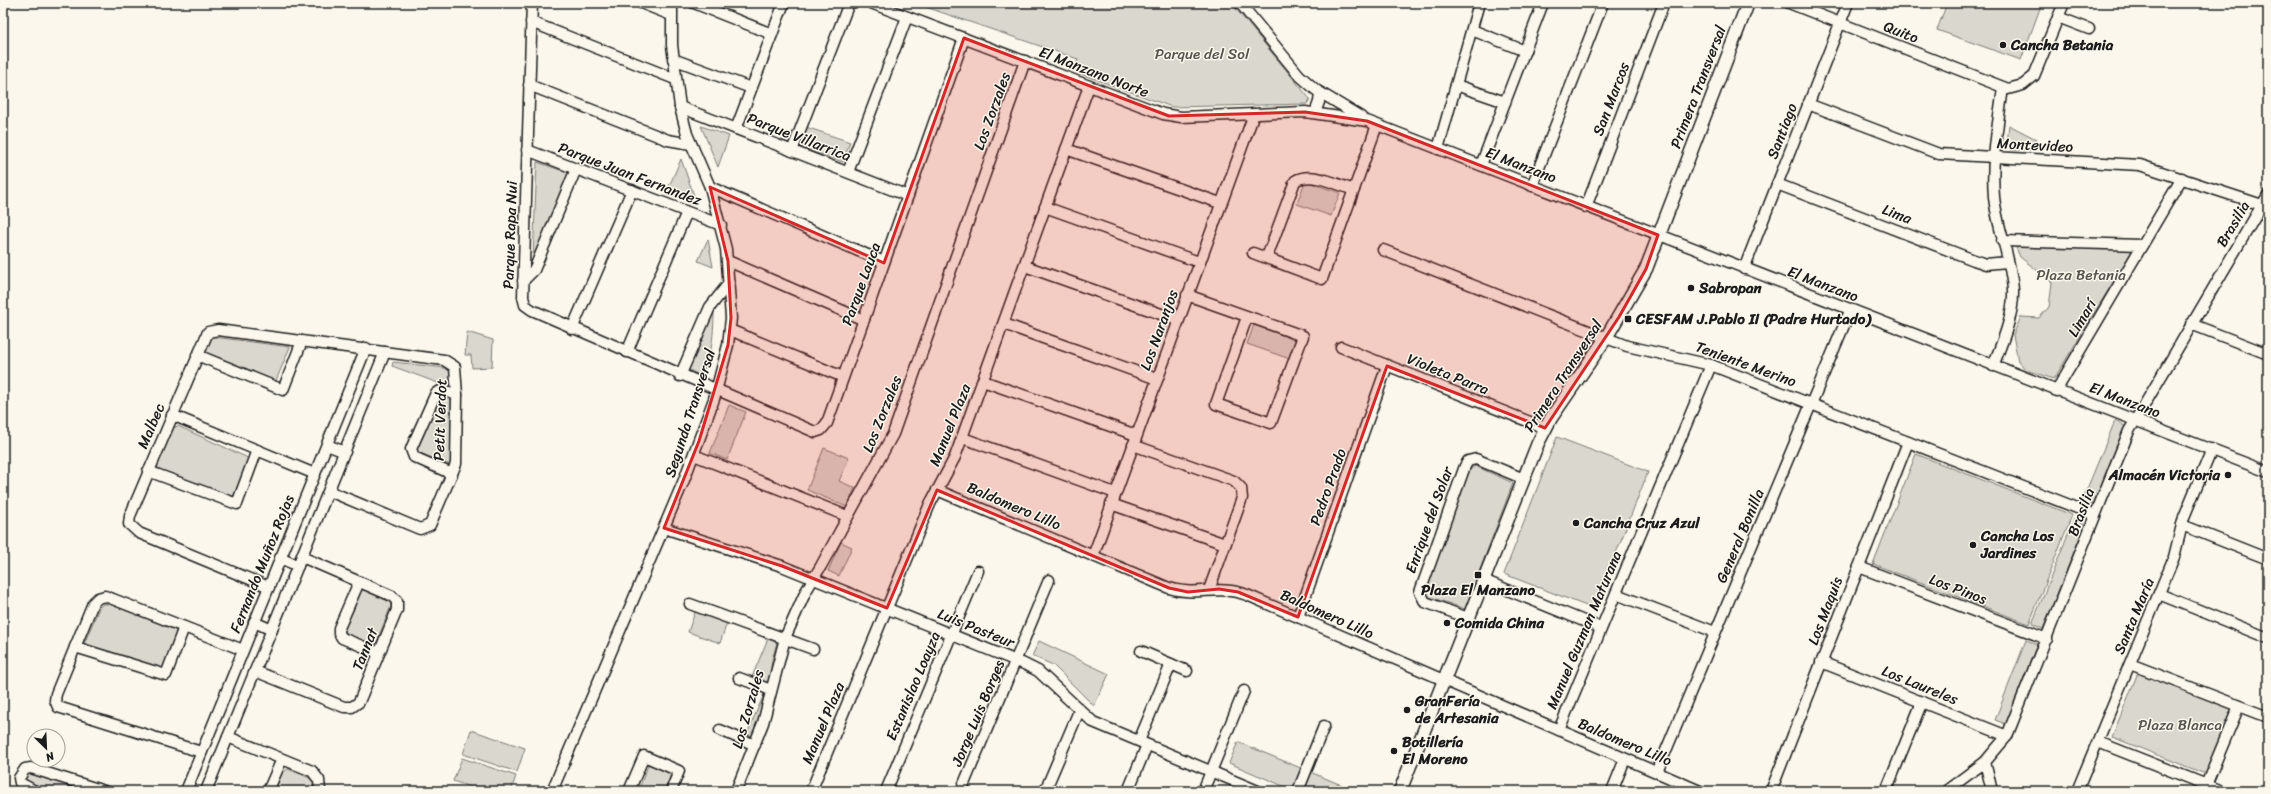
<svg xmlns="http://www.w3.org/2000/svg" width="2271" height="794" viewBox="0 0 2271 794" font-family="Sriracha,sans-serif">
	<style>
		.green { fill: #dad7ce; stroke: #7b7a75 }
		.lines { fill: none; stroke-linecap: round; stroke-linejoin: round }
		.minor-casing { stroke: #1c1c1c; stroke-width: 13 }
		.major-casing { stroke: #1c1c1c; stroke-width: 15 }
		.minor { stroke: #fbf7ec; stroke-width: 10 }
		.major { stroke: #fbf7ec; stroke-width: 12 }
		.marked { fill: #d62828; fill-opacity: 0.2; stroke: #d62828; stroke-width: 3; stroke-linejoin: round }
		.poi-dot { fill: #1c1c1c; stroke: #fbf7ec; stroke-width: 1.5 }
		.labels { text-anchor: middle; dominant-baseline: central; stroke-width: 3; stroke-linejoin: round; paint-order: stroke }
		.street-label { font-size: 15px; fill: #1c1c1c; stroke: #fbf7ec }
		.poi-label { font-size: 15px; font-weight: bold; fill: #1c1c1c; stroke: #fbf7ec; text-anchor: start }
		.park-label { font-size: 15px; fill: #555451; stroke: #fbf7ec }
	</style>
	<rect width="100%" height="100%" fill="#fbf7ec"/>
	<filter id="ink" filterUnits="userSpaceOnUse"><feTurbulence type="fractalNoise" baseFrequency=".025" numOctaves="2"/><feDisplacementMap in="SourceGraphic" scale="8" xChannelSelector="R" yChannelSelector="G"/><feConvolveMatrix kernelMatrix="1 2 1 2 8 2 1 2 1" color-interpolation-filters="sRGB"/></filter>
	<g filter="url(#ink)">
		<g class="green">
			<path d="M 914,3 L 1231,3 L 1310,99 L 1307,104 L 1172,107 L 1078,73 L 1075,70 L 1078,59 Z"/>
			<path d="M 1947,3 L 2042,3 L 2021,60 L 1937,30 Z"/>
			<path d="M 2009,125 L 2036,139 L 2030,150 L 2011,150 L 2007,144 Z"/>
			<path d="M 701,126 L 729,136 L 718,167 Z"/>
			<path d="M 806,127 L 850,142 L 843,162 L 800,147 Z"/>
			<path d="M 681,159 L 697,204 L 667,191 Z"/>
			<path d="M 537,162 L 569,173 L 533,259 Z"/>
			<path d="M 1305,181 L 1340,193 L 1331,216 L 1297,204 Z"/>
			<path d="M 708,239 L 713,267 L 698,261 Z"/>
			<path d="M 2014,243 L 2134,248 L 2054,379 L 2026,370 L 2018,361 L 2013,335 L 2021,317 L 2039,318 L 2049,307 L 2052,282 L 2020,257 Z"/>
			<path d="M 714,309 C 714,325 713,365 699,375 L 687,369 Z"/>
			<path d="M 1255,322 L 1298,337 L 1290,359 L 1247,344 Z"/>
			<path d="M 467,332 L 493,340 L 492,367 L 472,368 L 471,355 L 465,355 Z"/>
			<path d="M 214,337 L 290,347 L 275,383 L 201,354 L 208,340 Z"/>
			<path d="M 393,362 L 445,368 L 452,372 L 452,387 L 438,387 L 438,383 L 392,366 Z"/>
			<path d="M 440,397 L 451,398 L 451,464 L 447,464 L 415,451 Z"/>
			<path d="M 729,405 L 746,412 L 727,460 L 710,453 Z"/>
			<path d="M 2115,421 L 2125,426 L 2093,505 L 2082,501 Z"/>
			<path d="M 178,426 L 246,457 L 249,460 L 234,495 L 229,497 L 161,471 L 157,466 L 172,428 Z"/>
			<path d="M 1557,437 L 1648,472 L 1594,609 L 1504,574 Z"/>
			<path d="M 824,448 L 849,458 L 839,481 L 855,488 L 847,507 L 807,490 Z"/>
			<path d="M 1916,454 L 2072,515 L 2029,624 L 1873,564 Z"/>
			<path d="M 1475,466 L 1513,483 L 1465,609 L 1427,596 L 1425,589 L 1469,470 Z"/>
			<path d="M 2074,519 L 2085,524 L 2043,629 L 2032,624 Z"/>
			<path d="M 841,542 L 852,547 L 839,576 L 828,571 Z"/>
			<path d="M 362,589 L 389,599 L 391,606 L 375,646 L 347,635 L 345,629 Z"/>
			<path d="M 103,604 L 110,604 L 177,631 L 179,634 L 165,668 L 161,671 L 87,647 L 84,644 L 99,608 Z"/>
			<path d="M 696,609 L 728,620 L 720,643 L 688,632 Z"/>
			<path d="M 769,636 L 778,639 L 772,660 L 769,683 L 752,677 Z"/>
			<path d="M 2026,640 L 2037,644 L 2006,724 L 1995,720 Z"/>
			<path d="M 1039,641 L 1109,674 L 1094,706 L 1053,665 L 1032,656 Z"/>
			<path d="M 2139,670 L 2234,708 L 2208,775 L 2112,737 Z"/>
			<path d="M 764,694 L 763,708 L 754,737 L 747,734 Z"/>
			<path d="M 471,730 L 525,748 L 517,772 L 463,754 Z"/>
			<path d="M 1238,742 L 1356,791 L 1295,791 L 1229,763 Z"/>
			<path d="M 462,758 L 516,776 L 511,791 L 482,791 L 453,781 Z"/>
			<path d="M 649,763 L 672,772 L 665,791 L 638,791 Z"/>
			<path d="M 288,769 L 315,780 L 315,791 L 275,791 L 282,773 Z"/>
			<path d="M 29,773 L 85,791 L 42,791 L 26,784 L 22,776 Z"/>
		</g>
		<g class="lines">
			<g class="minor-casing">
				<g id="minor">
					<path d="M 532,3 L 523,297 L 525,305 L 532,310 L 815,432 L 821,430 L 827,423 L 964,38"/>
					<path d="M 641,3 L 671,15"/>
					<path d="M 694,3 L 772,34"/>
					<path d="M 871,3 L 1163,114 L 1181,117 L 1305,112 L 1367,121 L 2268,472"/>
					<path d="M 1240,3 L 1299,75 L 1316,90 L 1361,117"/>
					<path d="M 1789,3 L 2008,89 L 2023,85 L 2034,76 L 2064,3"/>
					<path d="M 2058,17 L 2089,29"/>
					<path d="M 531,22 L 675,79"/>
					<path d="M 1472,30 L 1525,51"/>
					<path d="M 673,59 L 751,88"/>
					<path d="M 529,85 L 668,140 L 691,144"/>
					<path d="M 1456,85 L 1505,102"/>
					<path d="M 1808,104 L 1939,154 L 2140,165 L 2262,205"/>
					<path d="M 680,107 L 908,196"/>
					<path d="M 1315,113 L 1319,102 L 1320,93"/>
					<path d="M 736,129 L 784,3"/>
					<path d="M 1066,149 L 1220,203"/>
					<path d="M 1438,149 L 1479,3"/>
					<path d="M 527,150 L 721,225"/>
					<path d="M 792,151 L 849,3"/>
					<path d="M 1481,165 L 1543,3"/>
					<path d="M 848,172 L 907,17"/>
					<path d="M 1777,184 L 1974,260 L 1986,264 L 2007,262"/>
					<path d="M 1532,186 L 1603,3"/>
					<path d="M 710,187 L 884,262"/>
					<path d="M 1045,207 L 1199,262"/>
					<path d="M 1586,207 L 1664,3"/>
					<path d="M 2002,241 L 2142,245"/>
					<path d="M 1383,250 L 1627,346 L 1711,365 L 2095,515"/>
					<path d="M 1253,253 L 1322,279 L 1377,125"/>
					<path d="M 1267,257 L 1295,181 C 1311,171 1336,184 1354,190"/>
					<path d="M 728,261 L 864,320"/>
					<path d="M 1025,266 L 1178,320"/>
					<path d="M 1744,269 L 1848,3"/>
					<path d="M 523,281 L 534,270 L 576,169"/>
					<path d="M 1187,295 L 1303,336 L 1271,423 L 1216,404 L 1247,317"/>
					<path d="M 1004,324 L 1157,379"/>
					<path d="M 2191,324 L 2268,354"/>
					<path d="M 572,329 L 632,190"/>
					<path d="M 730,330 L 843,377"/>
					<path d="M 1341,347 L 1545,428"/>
					<path d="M 627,352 L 687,212"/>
					<path d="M 197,355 L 283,390 L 302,341"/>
					<path d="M 1993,366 C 2002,343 2014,315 2013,290 C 2011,258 1997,228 1994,197 C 1991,161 1998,124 2003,88"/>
					<path d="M 680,376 L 710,307 L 729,283"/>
					<path d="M 983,381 L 1136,435"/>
					<path d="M 2056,391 L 2182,178"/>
					<path d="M 172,415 L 315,474"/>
					<path d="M 963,438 L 1115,493"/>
					<path d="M 327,445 L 345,452"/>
					<path d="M 1133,445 L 1234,481 L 1241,488 L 1242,498 L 1209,590"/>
					<path d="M 694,455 L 847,516"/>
					<path d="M 148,471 L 237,504 L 257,450"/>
					<path d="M 452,474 L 414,457 L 411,449 L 436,393 L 443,390 L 457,395"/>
					<path d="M 937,490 L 1169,588 C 1196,597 1219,584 1247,595 L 1700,791"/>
					<path d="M 1111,504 L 1225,544"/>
					<path d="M 2182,525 L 2268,559"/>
					<path d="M 664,528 L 782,566 L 1024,664 L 1038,671 L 1093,722 L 1258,791"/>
					<path d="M 1093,556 L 1254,114"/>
					<path d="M 280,558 L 298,566"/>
					<path d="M 1859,567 L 2047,639"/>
					<path d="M 1483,580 L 1601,628"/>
					<path d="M 359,582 L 339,628 L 339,633 L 342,638 L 379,653"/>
					<path d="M 269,587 L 139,533 L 129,524 L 130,516 L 208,332 L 218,330 L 444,360 L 455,367 L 457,395 L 456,464 L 430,525 L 420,529 L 415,527 L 329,491"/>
					<path d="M 1616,594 L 1715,632"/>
					<path d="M 2159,594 L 2268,638"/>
					<path d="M 690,604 L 813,649"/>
					<path d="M 1298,617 L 1387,366"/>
					<path d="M 1468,618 L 1425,602 L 1420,592 L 1465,466 L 1468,461 L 1476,459 L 1524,479"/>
					<path d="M 254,622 L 272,630"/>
					<path d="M 75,647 L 166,675 L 184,627"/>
					<path d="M 1141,651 L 1187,671"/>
					<path d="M 1821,662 L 2007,736"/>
					<path d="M 2130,664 L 2268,717"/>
					<path d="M 255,671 L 344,707 L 352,707 L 359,702 L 397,610 L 397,601 L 392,596 L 302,557"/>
					<path d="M 739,678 L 771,690"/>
					<path d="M 720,730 L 755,745"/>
					<path d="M 1559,730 L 1711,365"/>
					<path d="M 228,737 L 312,771 L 319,780 L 320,791"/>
					<path d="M 1139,741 L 1171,664"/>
					<path d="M 2098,742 L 2222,791"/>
					<path d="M 201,752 L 58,707 L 55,700 L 56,694 L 93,603 L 98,598 L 105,596 L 243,650"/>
					<path d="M 1985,762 L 1992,791"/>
					<path d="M 1657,772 L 1850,311"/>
					<path d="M 2206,785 L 2239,706"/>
					<path d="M 35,791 L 20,783 L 19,778 L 25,769 L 31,768 L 104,791"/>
					<path d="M 186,791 L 366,348"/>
					<path d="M 206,791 L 385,352"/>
					<path d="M 268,791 L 282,759"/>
					<path d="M 552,791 L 684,480 L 714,399 L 728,345 L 731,318 L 726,249 L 710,187 L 687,134 L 680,107 L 672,45 L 672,3"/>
					<path d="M 629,791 L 644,756 L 679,771 L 671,791"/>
					<path d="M 736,791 L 763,723 L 785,638 L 806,591 L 821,566 L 893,434 L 1025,61"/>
					<path d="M 811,791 L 930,504 L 955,457 L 1089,86"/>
					<path d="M 886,791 L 978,571"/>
					<path d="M 961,791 L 1049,580"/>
					<path d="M 1045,791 L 1079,711"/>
					<path d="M 1128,791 L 1147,745"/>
					<path d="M 1203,791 L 1244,691"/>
					<path d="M 1298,791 L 1324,726"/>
					<path d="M 1612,791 L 1625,759"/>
					<path d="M 1771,791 L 1908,442"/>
					<path d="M 1886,791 L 1922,702"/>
					<path d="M 1946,791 L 1985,762 L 2007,736 L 2129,431 L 2268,195"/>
					<path d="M 2077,791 L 2174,557 L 2184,517 L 2212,449"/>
				</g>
			</g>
			<g class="major-casing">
				<path id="major" d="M 1400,791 L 1538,443 L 1551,418 L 1606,338 L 1646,269 L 1748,3"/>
			</g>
			<use href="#minor" class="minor"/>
			<use href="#major" class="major"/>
		</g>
	</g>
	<path class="marked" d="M 964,38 L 1169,116 L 1305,112 L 1367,121 L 1658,235 L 1646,269 L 1619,317 L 1545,428 L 1387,366 L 1298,617 L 1238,592 L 1219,589 L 1188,592 L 1169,588 L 937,490 L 887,608 L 782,566 L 664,528 L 699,441 L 728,345 L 731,318 L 728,261 L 710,187 L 884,263 Z"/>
	<g class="poi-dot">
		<circle cx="2003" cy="45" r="4"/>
		<circle cx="1691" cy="288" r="4"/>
		<rect x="1624" y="315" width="8" height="8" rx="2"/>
		<circle cx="2228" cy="475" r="4"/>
		<circle cx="1576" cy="523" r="4"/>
		<circle cx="1973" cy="545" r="4"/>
		<rect x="1474" y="571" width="8" height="8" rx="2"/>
		<circle cx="1447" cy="623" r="4"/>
		<circle cx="1407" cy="710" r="4"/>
		<circle cx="1394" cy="751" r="4"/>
	</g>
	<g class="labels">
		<g class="street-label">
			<text transform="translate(1901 32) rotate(22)">Quito</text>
			<text transform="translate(1094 72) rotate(21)">El Manzano Norte</text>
			<text transform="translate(1698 87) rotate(-69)">Primera Transversal</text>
			<text transform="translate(1611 99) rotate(-69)">San Marcos</text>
			<text transform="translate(992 111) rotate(-70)">Los Zorzales</text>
			<text transform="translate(1782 131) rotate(-69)">Santiago</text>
			<text transform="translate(799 137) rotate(21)">Parque Villarrica</text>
			<text transform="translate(2035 145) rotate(3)">Montevideo</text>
			<text transform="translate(1521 165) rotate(21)">El Manzano</text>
			<text transform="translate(630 174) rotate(21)">Parque Juan Fernandez</text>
			<text transform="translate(1897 214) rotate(21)">Lima</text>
			<text transform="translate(2233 224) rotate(-59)">Brasilia</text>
			<text transform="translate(510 235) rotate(-88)">Parque Rapa Nui</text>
			<text transform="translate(861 284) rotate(-70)">Parque Lauca</text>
			<text transform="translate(1823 284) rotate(21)">El Manzano</text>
			<text transform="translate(2082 318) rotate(-59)">Limarí</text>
			<text transform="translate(1159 330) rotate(-70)">Los Naranjos</text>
			<text transform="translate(1746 364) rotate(20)">Teniente Merino</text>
			<text transform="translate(1448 374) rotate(22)">Violeta Parra</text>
			<text transform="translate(1563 376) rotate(-57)">Primera Transversal</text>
			<text transform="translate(2125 400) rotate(21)">El Manzano</text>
			<text transform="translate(690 413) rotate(-72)">Segunda Transversal</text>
			<text transform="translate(882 414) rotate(-68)">Los Zorzales</text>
			<text transform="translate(440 420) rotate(-88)">Petit Verdot</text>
			<text transform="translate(950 425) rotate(-68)">Manuel Plaza</text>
			<text transform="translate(151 426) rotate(-67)">Malbec</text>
			<text transform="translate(1328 487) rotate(-70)">Pedro Prado</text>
			<text transform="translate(1014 506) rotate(23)">Baldomero Lillo</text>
			<text transform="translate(2081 512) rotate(-69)">Brasilia</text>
			<text transform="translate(1429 520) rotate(-70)">Enrique del Solar</text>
			<text transform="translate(1740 536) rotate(-67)">General Bonilla</text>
			<text transform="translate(262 564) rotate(-68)">Fernando Muñoz Rojas</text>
			<text transform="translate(1958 589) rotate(21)">Los Pinos</text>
			<text transform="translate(1825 611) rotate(-69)">Los Maquis</text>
			<text transform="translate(1327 614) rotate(24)">Baldomero Lillo</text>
			<text transform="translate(2134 616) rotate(-67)">Santa María</text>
			<text transform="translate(976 628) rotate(22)">Luis Pasteur</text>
			<text transform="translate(1584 630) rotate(-67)">Manuel Guzman Maturana</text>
			<text transform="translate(365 649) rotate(-68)">Tannat</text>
			<text transform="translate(1920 685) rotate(22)">Los Laureles</text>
			<text transform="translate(913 686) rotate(-67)">Estanislao Loayza</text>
			<text transform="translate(748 709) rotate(-74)">Los Zorzales</text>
			<text transform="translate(978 713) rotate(-67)">Jorge Luis Borges</text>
			<text transform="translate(823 723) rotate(-67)">Manuel Plaza</text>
			<text transform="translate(1625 742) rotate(23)">Baldomero Lillo</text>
		</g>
		<g class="poi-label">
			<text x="2011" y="45">Cancha Betania</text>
			<text x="1699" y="288">Sabropan</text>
			<text x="1636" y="319">CESFAM J.Pablo II (Padre Hurtado)</text>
			<text x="2220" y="475" text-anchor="end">Almacén Victoria</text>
			<text x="1584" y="523">Cancha Cruz Azul</text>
			<text x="1981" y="536">Cancha Los<tspan x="1981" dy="17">Jardines</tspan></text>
			<text x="1478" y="590" text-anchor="middle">Plaza El Manzano</text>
			<text x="1455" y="623">Comida China</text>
			<text x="1415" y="701">GranFería<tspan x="1415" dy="17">de Artesania</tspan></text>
			<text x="1402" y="742">Botillería<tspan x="1402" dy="17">El Moreno</tspan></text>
		</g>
		<g class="park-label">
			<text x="1202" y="54">Parque del Sol</text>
			<text x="2081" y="275">Plaza Betania</text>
			<text x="2180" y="725">Plaza Blanca</text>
		</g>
	</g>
	<rect width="2271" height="794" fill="none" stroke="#fbf7ec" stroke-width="16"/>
	<rect x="8" y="8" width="2255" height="778" fill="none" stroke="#1c1c1c" stroke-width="1.5" filter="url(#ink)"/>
	<g transform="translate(46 748) rotate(156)"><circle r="19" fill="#fbf7ec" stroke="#a29f99"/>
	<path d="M0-3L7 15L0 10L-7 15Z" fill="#1c1c1c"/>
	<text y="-6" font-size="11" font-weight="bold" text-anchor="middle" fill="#1c1c1c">N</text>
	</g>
</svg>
